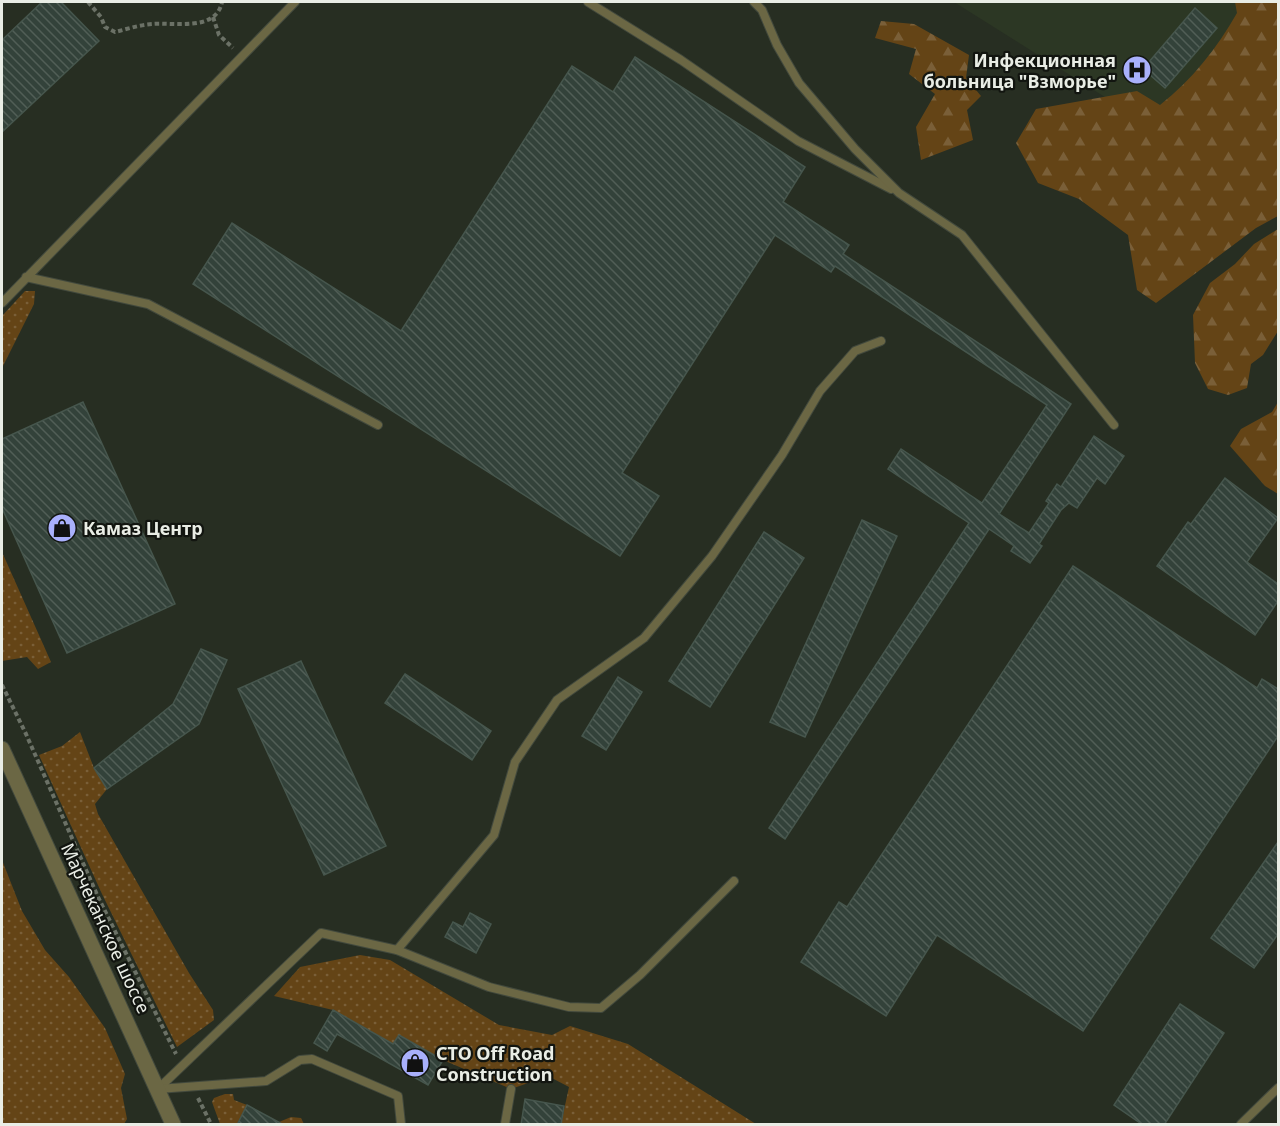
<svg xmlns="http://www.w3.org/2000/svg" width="1280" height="1126" viewBox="0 0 1280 1126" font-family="'Noto Sans',sans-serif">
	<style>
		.built { fill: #2c3724 }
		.grass { fill: url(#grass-dots) }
		.forest { fill: url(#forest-firs) }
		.building { fill: url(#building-back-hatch); stroke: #46564d; stroke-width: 1.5 }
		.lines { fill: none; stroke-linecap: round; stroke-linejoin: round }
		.service-casing { stroke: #42493d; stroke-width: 10 }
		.tertiary-casing { stroke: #42493d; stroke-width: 17 }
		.path { stroke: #6b7166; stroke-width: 4; stroke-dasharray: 4.5 3; stroke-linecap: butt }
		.service { stroke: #6b6744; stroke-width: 8 }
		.tertiary { stroke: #6b6744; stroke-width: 15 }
		.labels { text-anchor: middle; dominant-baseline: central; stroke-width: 4.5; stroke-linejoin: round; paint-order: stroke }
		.poi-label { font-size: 18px; font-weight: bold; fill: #e9ede5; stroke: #121510; text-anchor: start }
		.street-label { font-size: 18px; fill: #e9ede5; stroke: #121510 }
	</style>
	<defs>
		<pattern id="grass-dots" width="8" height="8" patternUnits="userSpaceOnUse" patternTransform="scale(1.5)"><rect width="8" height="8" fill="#644416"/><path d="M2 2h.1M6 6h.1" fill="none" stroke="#7a5f38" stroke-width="1.8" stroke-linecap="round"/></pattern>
		<pattern id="forest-firs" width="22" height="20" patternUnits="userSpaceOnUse" patternTransform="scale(1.5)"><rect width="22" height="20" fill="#644416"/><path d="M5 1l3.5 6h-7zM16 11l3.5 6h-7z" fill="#7a5f38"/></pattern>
		<pattern id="building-back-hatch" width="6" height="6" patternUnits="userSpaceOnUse" patternTransform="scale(1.5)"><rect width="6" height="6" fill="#33423a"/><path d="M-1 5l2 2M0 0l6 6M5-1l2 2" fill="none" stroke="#515e56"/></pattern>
	</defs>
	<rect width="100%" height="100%" fill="#272e22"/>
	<path class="built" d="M 954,2 L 1257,2 L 1162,133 Z"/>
	<g class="grass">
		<path d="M 25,291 L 35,291 L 34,304 L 2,368 L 2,316 Z"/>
		<path d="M 2,552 L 51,662 L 38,669 L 27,657 L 2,661 Z"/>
		<path d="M 80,732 L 94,768 L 107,789 L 95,804 L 98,814 L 189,973 L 213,1010 L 214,1020 L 177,1047 L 102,894 L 39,755 L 62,746 Z"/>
		<path d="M 2,860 L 22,911 L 45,950 L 69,977 L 105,1028 L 125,1074 L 121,1088 L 127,1119 L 124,1124 L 2,1124 Z"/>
		<path d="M 360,955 L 390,960 L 499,1025 L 552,1035 L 570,1026 L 628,1044 L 756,1124 L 561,1124 L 569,1087 L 548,1076 L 511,1089 L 443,1060 L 399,1035 L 393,1044 L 333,1010 L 274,996 L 300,967 Z"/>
		<path d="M 225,1094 L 233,1094 L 234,1100 L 247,1105 L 237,1124 L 220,1124 L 212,1102 L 214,1098 Z"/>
		<path d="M 268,1116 L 279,1122 L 291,1117 L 301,1118 L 304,1124 L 264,1124 Z"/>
	</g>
	<g class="forest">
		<path d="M 1235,2 L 1278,2 L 1278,216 L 1256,228 L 1156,303 L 1137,290 L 1128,235 L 1079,199 L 1038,183 L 1016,143 L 1036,109 L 1137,91 L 1160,105 C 1192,80 1217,48 1237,13 Z"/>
		<path d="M 881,21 L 914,24 L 969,55 L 966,78 L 981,96 L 967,110 L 973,140 L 921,160 L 916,127 L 935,94 L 909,74 L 916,49 L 875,38 Z"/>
		<path d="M 1278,229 L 1278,331 L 1263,355 L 1251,364 L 1247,388 L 1228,395 L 1208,389 L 1195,363 L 1193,315 L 1210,283 L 1235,264 L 1254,244 Z"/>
		<path d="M 1278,402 L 1278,494 L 1265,486 L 1230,446 L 1241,429 L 1272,412 Z"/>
	</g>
	<g class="building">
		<path d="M 42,2 L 61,2 L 99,41 L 2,132 L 2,40 Z"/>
		<path d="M 1195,8 L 1217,28 L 1165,88 L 1143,69 Z"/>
		<path d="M 635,57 L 805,167 L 783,202 L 849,245 L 843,254 L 1071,404 L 999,514 L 1029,533 L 1049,503 L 1046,501 L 1057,484 L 1061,487 L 1094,436 L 1124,456 L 1105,484 L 1097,478 L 1077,508 L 1069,503 L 1061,510 L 1039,544 L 1042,546 L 1030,563 L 1011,551 L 1014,546 L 989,529 L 785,839 L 769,828 L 969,523 L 888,469 L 901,449 L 982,503 L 1047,405 L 835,266 L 831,272 L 775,235 L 622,473 L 659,496 L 620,556 L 193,284 L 232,223 L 401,331 L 572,66 L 613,92 Z"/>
		<path d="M 83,402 L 175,604 L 67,653 L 2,508 L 2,439 Z"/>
		<path d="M 1225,478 L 1278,518 L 1247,562 L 1278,584 L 1278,601 L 1255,635 L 1157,566 L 1188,522 L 1191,524 Z"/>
		<path d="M 862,520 L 897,536 L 805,737 L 770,722 Z"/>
		<path d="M 764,532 L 804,558 L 710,707 L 669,681 Z"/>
		<path d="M 1073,566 L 1257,688 L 1262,679 L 1278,689 L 1278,736 L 1083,1031 L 937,935 L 886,1016 L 801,962 L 839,902 L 847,907 Z"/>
		<path d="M 201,649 L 227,660 L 199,724 L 107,789 L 94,768 L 173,704 Z"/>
		<path d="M 301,661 L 386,846 L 324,875 L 238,689 Z"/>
		<path d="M 405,674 L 491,731 L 472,760 L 385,703 Z"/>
		<path d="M 618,677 L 642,692 L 606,750 L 582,736 Z"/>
		<path d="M 1278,842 L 1278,934 L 1254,968 L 1211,938 Z"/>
		<path d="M 470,913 L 491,924 L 476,953 L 445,937 L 453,922 L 463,927 Z"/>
		<path d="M 1180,1004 L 1224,1033 L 1164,1125 L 1143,1125 L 1114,1105 Z"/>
		<path d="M 333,1010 L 393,1044 L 399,1035 L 443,1060 L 428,1085 L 337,1034 L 327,1051 L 314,1043 Z"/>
		<path d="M 525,1099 L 564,1106 L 561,1125 L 521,1125 Z"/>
		<path d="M 247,1105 L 284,1125 L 237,1125 Z"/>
	</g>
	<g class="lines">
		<g class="service-casing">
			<g id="service">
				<path d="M 588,2 L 681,60 L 798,141 L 891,189"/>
				<path d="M 754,2 L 762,10 L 777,45 L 799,83 L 855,149 L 899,193 L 962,235 L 1114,425"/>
				<path d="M 26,277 L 148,304 L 378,425"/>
				<path d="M 2,303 L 295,2"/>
				<path d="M 397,950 L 494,835 L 515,762 L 557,700 L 644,638 L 712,556 L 782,455 L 820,391 L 855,351 L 881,341"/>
				<path d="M 158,1089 L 321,933 L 397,950 L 489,987 L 569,1007 L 601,1008 L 640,975 L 734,881"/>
				<path d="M 158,1089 L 266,1081 L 300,1060 L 312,1059 L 398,1096 L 401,1124"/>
				<path d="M 505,1124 L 511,1089"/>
				<path d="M 1241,1124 L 1278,1088"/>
			</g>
		</g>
		<g class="tertiary-casing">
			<path id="tertiary" d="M 2,749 L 173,1124"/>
		</g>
		<g class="path">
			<path d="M 88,2 L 101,17 L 105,27 L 115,32 C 127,29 139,25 152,24 C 174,22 216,32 222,2"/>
			<path d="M 213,17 L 219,35 L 233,48"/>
			<path d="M 2,685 L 26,734 L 98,897 L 176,1054"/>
			<path d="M 198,1098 L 211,1124"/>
		</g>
		<use href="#service" class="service"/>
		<use href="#tertiary" class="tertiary"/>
	</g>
	<defs>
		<g id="hospital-disc" transform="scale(1.5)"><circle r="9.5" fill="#a9b0fc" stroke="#121510"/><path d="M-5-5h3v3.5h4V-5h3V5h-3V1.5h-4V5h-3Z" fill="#111"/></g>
		<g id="shop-disc" transform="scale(1.5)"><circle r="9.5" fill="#a9b0fc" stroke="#121510"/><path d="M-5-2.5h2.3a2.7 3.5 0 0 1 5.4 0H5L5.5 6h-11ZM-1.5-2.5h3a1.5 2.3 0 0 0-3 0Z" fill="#111"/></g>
	</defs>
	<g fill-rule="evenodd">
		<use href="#hospital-disc" x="1137" y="70"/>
		<use href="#shop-disc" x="62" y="528"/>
		<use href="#shop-disc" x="415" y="1063"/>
	</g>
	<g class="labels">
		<g class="poi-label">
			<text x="1116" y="60" text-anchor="end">Инфекционная<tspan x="1116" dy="21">больница "Взморье"</tspan></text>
			<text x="83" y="528">Камаз Центр</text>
			<text x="436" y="1053">СТО Off Road<tspan x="436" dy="21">Construction</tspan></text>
		</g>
		<g class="street-label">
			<text transform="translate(106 928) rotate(65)">Марчеканское шоссе</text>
		</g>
	</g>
	<rect width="1280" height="1126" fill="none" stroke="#e9ede5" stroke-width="6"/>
</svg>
